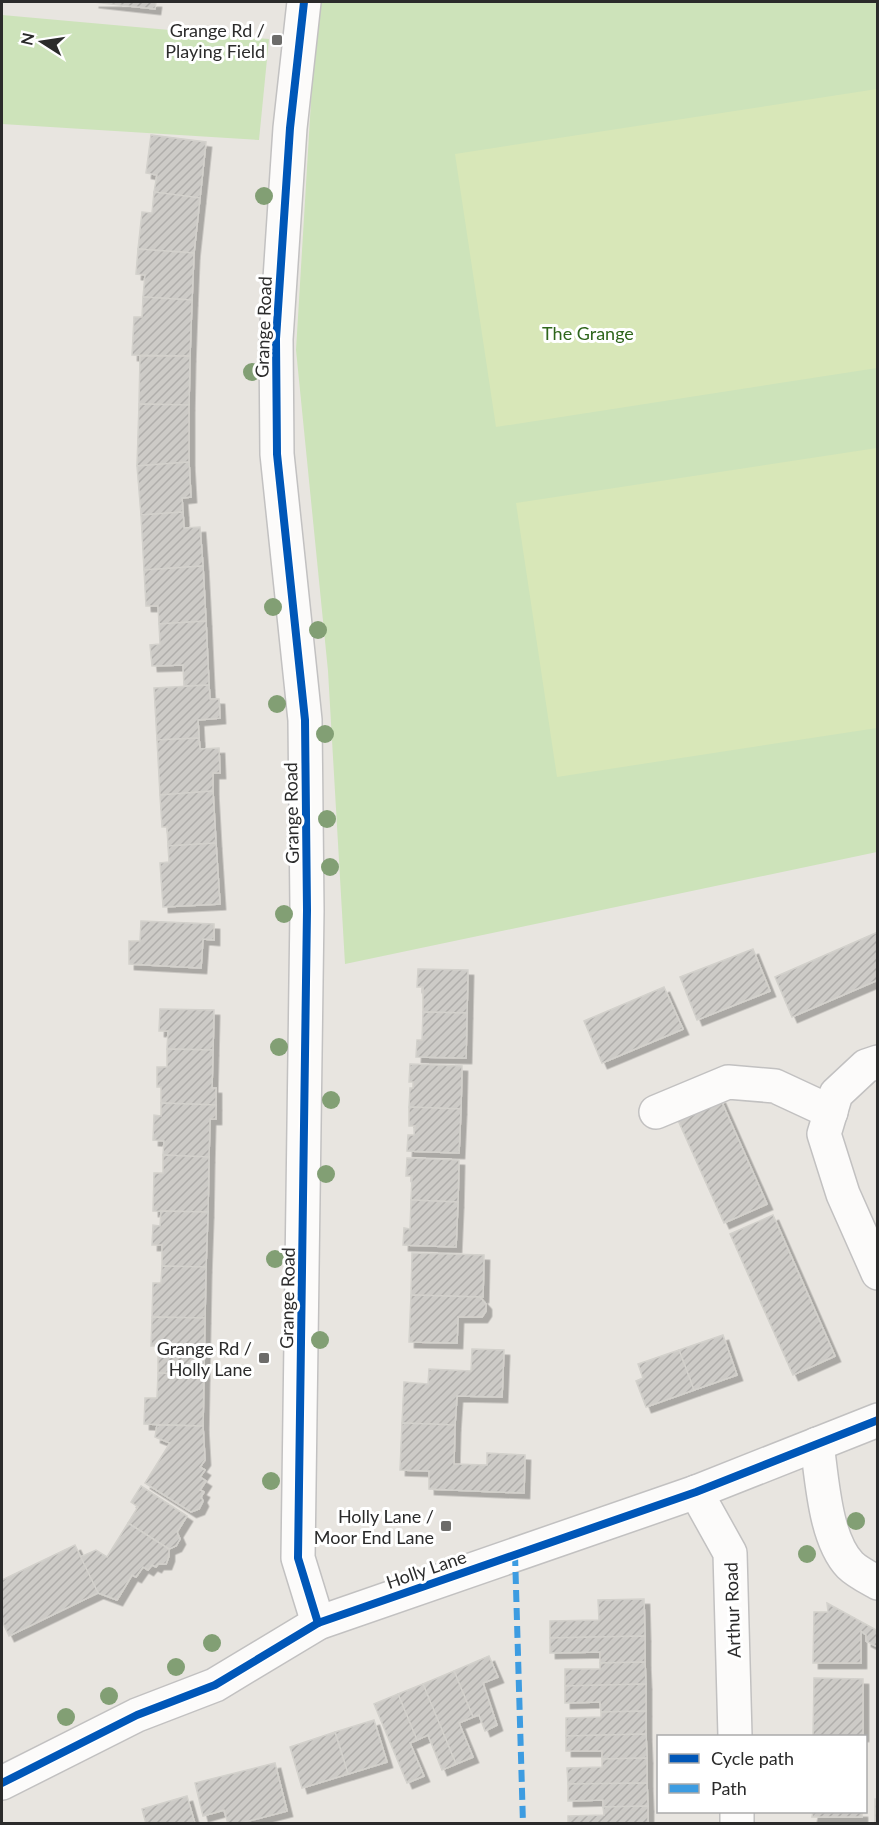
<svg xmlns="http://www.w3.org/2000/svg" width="879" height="1825" viewBox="0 0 879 1825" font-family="Lato,sans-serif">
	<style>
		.park { fill: #cde3ba }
		.pitch { fill: #d8e7b8 }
		.building { fill: url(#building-hatch); stroke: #d3d1cc; stroke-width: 1.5; filter: url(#shadow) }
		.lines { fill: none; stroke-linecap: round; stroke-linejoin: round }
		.minor-casing { stroke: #c2c1c1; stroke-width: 36 }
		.minor { stroke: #fcfbfa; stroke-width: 33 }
		.quiet { stroke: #3d9ce1; stroke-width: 6; stroke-dasharray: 12 6; stroke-linecap: butt }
		.cycleway-casing { stroke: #fff; stroke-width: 11 }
		.cycleway { stroke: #0057b8; stroke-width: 8 }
		.tree { fill: #829f74 }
		.poi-dot { fill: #6d6c6a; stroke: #fff; stroke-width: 2 }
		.labels { text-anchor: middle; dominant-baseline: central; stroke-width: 6; stroke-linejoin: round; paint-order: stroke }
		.poi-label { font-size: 18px; fill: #2b2b2b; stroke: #fff; text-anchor: end }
		.street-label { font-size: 18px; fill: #2b2b2b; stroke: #fff }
		.park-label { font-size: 18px; fill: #2f661c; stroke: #fff }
	</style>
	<defs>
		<pattern id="building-hatch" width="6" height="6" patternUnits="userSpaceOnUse" patternTransform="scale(1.5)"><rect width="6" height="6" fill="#cdcbc7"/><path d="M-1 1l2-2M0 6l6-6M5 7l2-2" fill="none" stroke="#b0aeab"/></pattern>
		<filter id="shadow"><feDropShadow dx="5.5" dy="5.5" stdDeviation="0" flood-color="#0004"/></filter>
	</defs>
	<rect width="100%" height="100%" fill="#e8e5e0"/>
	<g class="park">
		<path d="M 317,2 L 877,2 L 877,852 L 345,964 L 328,671 L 296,350 Z"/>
		<path d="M 2,15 L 269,39 L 259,140 L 2,124 Z"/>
	</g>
	<g class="pitch">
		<path d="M 877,89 L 877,368 L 496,427 L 455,154 Z"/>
		<path d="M 877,448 L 877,728 L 557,777 L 516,503 Z"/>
	</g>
	<g class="building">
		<path d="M 93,2 L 156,2 L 155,9 Z"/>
		<path d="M 151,135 L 206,142 L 200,198 L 154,192 L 157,175 L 146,173 Z"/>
		<path d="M 154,192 L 200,198 L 194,253 L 138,249 L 142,212 L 152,213 Z"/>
		<path d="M 138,249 L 194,253 L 192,300 L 143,297 L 145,275 L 136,274 Z"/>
		<path d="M 143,297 L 192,300 L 190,356 L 132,355 L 134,317 L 142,317 Z"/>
		<path d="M 140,356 L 190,356 L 189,405 L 139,404 Z"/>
		<path d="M 139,404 L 189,405 L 189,462 L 137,466 Z"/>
		<path d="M 189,462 L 191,497 L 182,498 L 183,512 L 141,515 L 137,466 Z"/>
		<path d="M 183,512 L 184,528 L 200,527 L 203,566 L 144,570 L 141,515 Z"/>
		<path d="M 203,566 L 206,621 L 159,624 L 158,606 L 146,606 L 144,570 Z"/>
		<path d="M 206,621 L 209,685 L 184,686 L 183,665 L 152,666 L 150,645 L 160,644 L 159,624 Z"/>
		<path d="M 209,685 L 210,699 L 219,699 L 220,718 L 198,720 L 199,738 L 157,740 L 154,688 Z"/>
		<path d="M 199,738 L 200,749 L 219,748 L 220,773 L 213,773 L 213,791 L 160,795 L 157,740 Z"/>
		<path d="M 213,791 L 216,843 L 168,846 L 167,827 L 162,827 L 160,795 Z"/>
		<path d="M 216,843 L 220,904 L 163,907 L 160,863 L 169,862 L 168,846 Z"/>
		<path d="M 141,921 L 214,924 L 214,940 L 203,939 L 201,968 L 129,964 L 129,941 L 140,941 Z"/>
		<path d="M 878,932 L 878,980 L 792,1017 L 775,977 Z"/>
		<path d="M 753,949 L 770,991 L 697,1020 L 680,977 Z"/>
		<path d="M 418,969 L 468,970 L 467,1013 L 423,1012 L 423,987 L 417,987 Z"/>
		<path d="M 664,987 L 683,1029 L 602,1063 L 584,1021 Z"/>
		<path d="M 160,1009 L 214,1010 L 213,1050 L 167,1049 L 168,1031 L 159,1031 Z"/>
		<path d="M 423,1012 L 467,1013 L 466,1058 L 416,1057 L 417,1040 L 422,1040 Z"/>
		<path d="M 167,1049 L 213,1050 L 212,1088 L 216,1088 L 216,1105 L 161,1103 L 161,1087 L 157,1087 L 157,1067 L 167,1067 Z"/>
		<path d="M 410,1064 L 462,1066 L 461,1109 L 409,1107 L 410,1088 L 413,1088 L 413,1082 L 409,1082 Z"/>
		<path d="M 720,1098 L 767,1204 L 724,1223 L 677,1118 Z"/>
		<path d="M 161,1103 L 216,1105 L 216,1119 L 210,1119 L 209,1157 L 163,1155 L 164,1141 L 153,1140 L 154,1115 L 161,1116 Z"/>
		<path d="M 409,1107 L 461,1109 L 459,1153 L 407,1151 L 408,1135 L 414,1135 L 415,1126 L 409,1126 Z"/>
		<path d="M 163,1155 L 209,1157 L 208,1212 L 153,1211 L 154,1173 L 163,1173 Z"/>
		<path d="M 407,1158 L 459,1160 L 458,1202 L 411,1200 L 412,1176 L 406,1176 Z"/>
		<path d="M 411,1200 L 458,1202 L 456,1247 L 403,1245 L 404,1228 L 410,1229 Z"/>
		<path d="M 161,1211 L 208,1212 L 206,1267 L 162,1266 L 162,1245 L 152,1245 L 153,1225 L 160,1226 Z"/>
		<path d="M 773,1215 L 835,1356 L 793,1375 L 730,1234 Z"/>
		<path d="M 412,1253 L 484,1255 L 483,1297 L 411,1295 Z"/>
		<path d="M 162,1266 L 206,1267 L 205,1318 L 152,1317 L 153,1283 L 161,1283 Z"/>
		<path d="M 411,1295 L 480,1297 L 486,1304 L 486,1311 L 482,1317 L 458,1317 L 457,1343 L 409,1342 Z"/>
		<path d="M 152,1317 L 205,1318 L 204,1375 L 158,1373 L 158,1346 L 151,1346 Z"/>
		<path d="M 723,1335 L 737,1375 L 694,1390 L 679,1350 Z"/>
		<path d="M 472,1349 L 504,1350 L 502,1397 L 457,1396 L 455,1425 L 402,1423 L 404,1382 L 428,1384 L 429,1369 L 471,1371 Z"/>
		<path d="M 679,1350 L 694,1390 L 646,1407 L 636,1381 L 643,1378 L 638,1364 Z"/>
		<path d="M 158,1373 L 204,1375 L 203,1426 L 144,1424 L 145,1398 L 157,1398 Z"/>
		<path d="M 402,1423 L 455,1425 L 454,1464 L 487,1465 L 487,1453 L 525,1455 L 524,1493 L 429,1489 L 429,1471 L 400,1470 Z"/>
		<path d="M 157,1425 L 203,1426 L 205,1460 L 200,1467 L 205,1470 L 200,1477 L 206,1481 L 200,1490 L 204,1492 L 201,1497 L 203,1501 L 199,1509 L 191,1512 L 145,1483 L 170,1443 L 155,1437 Z"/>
		<path d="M 141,1486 L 187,1516 L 177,1532 L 180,1539 L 176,1546 L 169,1549 L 128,1523 L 138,1507 L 131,1502 Z"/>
		<path d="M 128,1523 L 169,1549 L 169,1556 L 166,1564 L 158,1564 L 156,1567 L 152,1565 L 148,1570 L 143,1567 L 136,1577 L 132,1575 L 117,1600 L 98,1593 L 80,1557 L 96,1550 L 107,1557 Z"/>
		<path d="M 75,1545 L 98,1593 L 9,1636 L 2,1621 L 2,1580 Z"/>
		<path d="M 644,1599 L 645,1636 L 550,1638 L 550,1621 L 599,1620 L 598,1600 Z"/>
		<path d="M 827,1603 L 878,1631 L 878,1647 L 866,1641 L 866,1635 L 861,1631 L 861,1663 L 813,1663 L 814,1612 L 828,1612 Z"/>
		<path d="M 645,1636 L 645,1662 L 600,1663 L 600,1652 L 550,1653 L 550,1638 Z"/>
		<path d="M 489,1656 L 498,1677 L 483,1683 L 497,1725 L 485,1731 L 479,1715 L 473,1717 L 454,1671 Z"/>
		<path d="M 645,1662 L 646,1684 L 565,1686 L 565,1669 L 600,1669 L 600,1663 Z"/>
		<path d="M 454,1671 L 473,1717 L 459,1723 L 473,1757 L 456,1764 L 423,1684 Z"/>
		<path d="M 814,1678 L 863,1679 L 863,1736 L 813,1736 Z"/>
		<path d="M 423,1684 L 456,1764 L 442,1770 L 428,1735 L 417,1740 L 398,1694 Z"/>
		<path d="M 646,1684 L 646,1711 L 601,1712 L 600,1702 L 565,1703 L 565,1686 Z"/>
		<path d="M 398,1694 L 417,1740 L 410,1743 L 424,1776 L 407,1783 L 374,1704 Z"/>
		<path d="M 646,1711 L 646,1734 L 566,1736 L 566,1718 L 601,1717 L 601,1712 Z"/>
		<path d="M 374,1720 L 387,1762 L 348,1774 L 335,1732 Z"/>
		<path d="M 335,1732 L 348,1774 L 302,1788 L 290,1747 Z"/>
		<path d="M 646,1734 L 647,1758 L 602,1759 L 602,1751 L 566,1751 L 566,1736 Z"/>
		<path d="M 647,1758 L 647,1783 L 568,1784 L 567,1768 L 602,1767 L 602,1759 Z"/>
		<path d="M 275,1763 L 287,1811 L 237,1824 L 228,1824 L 224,1810 L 203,1816 L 195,1783 Z"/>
		<path d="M 647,1783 L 648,1806 L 603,1807 L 603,1800 L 568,1801 L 568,1784 Z"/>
		<path d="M 187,1796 L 195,1824 L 146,1824 L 142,1809 Z"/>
		<rect x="875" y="1799" width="3" height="25"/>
		<path d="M 648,1806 L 648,1824 L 568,1824 L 568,1816 L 604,1815 L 603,1807 Z"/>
		<path d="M 813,1812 L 862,1812 L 862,1817 L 812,1817 Z"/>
	</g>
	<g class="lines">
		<g class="minor-casing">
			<g id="minor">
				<path d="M 304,2 L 290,128 L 276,339 L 277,454 L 305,720 L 307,910 L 298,1558 L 318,1623"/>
				<path d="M 878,1062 L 866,1066 L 836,1094 L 824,1134 L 843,1194 L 878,1273"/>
				<path d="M 656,1112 L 728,1082 L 775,1086 L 831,1112"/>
				<path d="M 817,1444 C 822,1479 825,1539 850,1565 C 857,1572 869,1578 878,1583"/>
				<path d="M 696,1492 L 730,1553 L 735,1736"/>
				<path d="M 2,1783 L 137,1715 L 215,1685 L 318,1623 L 696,1492 L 878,1420"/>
				<path d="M 737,1812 L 737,1824"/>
			</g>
		</g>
		<use href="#minor" class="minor"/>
		<path class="quiet" d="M 515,1554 L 523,1824"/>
		<g class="cycleway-casing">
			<g id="cycleway">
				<path d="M 304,2 L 290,128 L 276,339 L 277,454 L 305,720 L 307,910 L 298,1558 L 318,1623"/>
				<path d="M 2,1783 L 137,1715 L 215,1685 L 318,1623 L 696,1492 L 878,1420"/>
			</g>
		</g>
		<use href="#cycleway" class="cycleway"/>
	</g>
	<g class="tree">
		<circle cx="264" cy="196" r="9"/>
		<circle cx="252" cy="372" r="9"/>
		<circle cx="273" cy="607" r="9"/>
		<circle cx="318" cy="630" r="9"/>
		<circle cx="277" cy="704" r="9"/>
		<circle cx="325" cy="734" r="9"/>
		<circle cx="327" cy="819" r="9"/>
		<circle cx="330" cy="867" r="9"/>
		<circle cx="284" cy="914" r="9"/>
		<circle cx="279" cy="1047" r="9"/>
		<circle cx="331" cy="1100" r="9"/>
		<circle cx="326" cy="1174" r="9"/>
		<circle cx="275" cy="1259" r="9"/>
		<circle cx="320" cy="1340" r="9"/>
		<circle cx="271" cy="1481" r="9"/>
		<circle cx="856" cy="1521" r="9"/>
		<circle cx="807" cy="1554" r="9"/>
		<circle cx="212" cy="1643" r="9"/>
		<circle cx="176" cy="1667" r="9"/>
		<circle cx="109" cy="1696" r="9"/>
		<circle cx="66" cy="1717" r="9"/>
	</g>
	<g class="poi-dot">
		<rect x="271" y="34" width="12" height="12" rx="3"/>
		<rect x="258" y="1352" width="12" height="12" rx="3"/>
		<rect x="440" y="1520" width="12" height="12" rx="3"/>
	</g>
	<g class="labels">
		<g class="poi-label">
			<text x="265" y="30">Grange Rd /<tspan x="265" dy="21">Playing Field</tspan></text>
			<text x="252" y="1348">Grange Rd /<tspan x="252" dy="21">Holly Lane</tspan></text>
			<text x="434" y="1516">Holly Lane /<tspan x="434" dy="21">Moor End Lane</tspan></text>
		</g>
		<g class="street-label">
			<text transform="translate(263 327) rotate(-88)">Grange Road</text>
			<text transform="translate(291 813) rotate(-91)">Grange Road</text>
			<text transform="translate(287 1298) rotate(-89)">Grange Road</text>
			<text transform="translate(426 1569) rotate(-19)">Holly Lane</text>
			<text transform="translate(732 1610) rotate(-92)">Arthur Road</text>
		</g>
		<g class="park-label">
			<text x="588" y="333">The Grange</text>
		</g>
	</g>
	<rect width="879" height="1825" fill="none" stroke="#2b2b2b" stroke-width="6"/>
	<rect x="657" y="1735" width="210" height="78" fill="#ffffff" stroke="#aaaaaa" stroke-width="1.5"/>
	<rect x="669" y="1754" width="30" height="9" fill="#0057b8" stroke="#aaaaaa" stroke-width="1.5"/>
	<text x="711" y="1765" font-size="18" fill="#2b2b2b">Cycle path</text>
	<rect x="669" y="1784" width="30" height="9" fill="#3d9ce1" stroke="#aaaaaa" stroke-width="1.5"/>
	<text x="711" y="1795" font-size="18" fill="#2b2b2b">Path</text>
	<g transform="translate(42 42) rotate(282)" stroke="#ffffff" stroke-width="4.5" paint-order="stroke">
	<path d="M0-4.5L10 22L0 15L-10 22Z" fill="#2b2b2b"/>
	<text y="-9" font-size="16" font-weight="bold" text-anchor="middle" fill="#2b2b2b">N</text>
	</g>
</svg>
